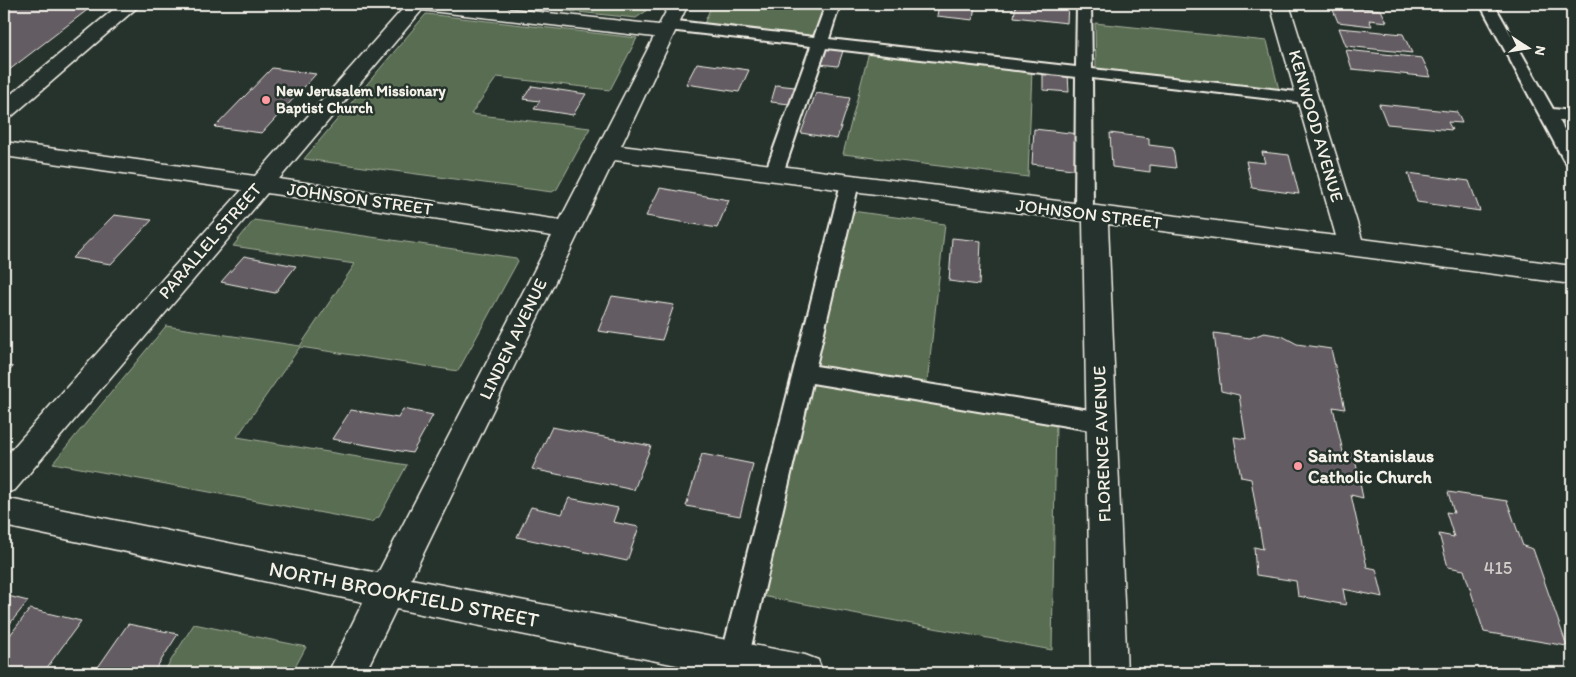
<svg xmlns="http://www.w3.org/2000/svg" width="1576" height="677" viewBox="0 0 1576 677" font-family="Itim,sans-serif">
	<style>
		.green { fill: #596d51; stroke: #a6af9c }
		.building { fill: #635b63; stroke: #f4f1e8 }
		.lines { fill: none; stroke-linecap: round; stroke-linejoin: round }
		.lane-casing { stroke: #f4f1e8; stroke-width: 4 }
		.street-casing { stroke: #f4f1e8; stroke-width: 3 }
		.secondary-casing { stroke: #f4f1e8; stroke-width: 3 }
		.lane { fill: #26332d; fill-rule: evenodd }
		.street { fill: #26332d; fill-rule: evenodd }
		.secondary { fill: #26332d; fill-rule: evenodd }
		.poi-dot { fill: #ff9aa2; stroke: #26332d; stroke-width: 2 }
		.labels { text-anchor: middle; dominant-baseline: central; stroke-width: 5; stroke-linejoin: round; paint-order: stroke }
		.far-poi-label { font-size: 15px; font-weight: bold; fill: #f4f1e8; stroke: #26332d; text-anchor: start }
		.street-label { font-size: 18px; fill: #f4f1e8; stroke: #26332d }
		.poi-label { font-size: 18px; font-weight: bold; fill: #f4f1e8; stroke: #26332d; text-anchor: start }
		.near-number-label { font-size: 18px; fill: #d0ccc7 }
		.near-street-label { font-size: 21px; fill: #f4f1e8; stroke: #26332d }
	</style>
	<rect width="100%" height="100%" fill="#26332d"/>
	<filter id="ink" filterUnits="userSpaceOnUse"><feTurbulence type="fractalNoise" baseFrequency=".02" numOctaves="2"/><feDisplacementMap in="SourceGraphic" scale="10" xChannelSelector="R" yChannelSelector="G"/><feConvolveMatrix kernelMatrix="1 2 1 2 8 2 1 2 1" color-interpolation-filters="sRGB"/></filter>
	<g filter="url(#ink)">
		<g class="green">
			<path d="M 499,4 L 649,4 L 645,12 L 636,18 Z"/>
			<path d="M 712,4 L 827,4 L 814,36 L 704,24 Z"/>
			<path d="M 426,14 L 637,38 L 610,90 L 497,77 L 471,114 L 590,128 L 557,189 L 552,192 L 304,159 Z"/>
			<path d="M 1095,23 L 1267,41 L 1279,90 L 1096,70 Z"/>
			<path d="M 869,52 L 1032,69 L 1028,177 L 843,154 Z"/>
			<path d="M 852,211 L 945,224 L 927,384 L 815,367 Z"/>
			<path d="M 254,220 L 516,258 L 518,261 L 458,371 L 300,347 L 237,437 L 407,465 L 379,517 L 371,522 L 53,463 L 166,326 L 300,346 L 355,264 L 233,246 Z"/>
			<path d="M 811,382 L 1056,422 L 1052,650 L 762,596 Z"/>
			<path d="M 194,624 L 306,647 L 292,673 L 163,673 Z"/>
		</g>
		<g class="building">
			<path d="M 4,4 L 95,4 L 4,74 Z"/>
			<path d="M 939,4 L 975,4 L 973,20 L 937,16 Z"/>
			<path d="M 1016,4 L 1068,4 L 1067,23 L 1014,17 Z"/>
			<path d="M 1331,5 L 1381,10 L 1387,22 L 1369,20 L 1372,26 L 1338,22 Z"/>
			<path d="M 1339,28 L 1403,34 L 1412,53 L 1346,46 Z"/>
			<path d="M 823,48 L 843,51 L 838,66 L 819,64 Z"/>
			<path d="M 1346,50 L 1422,58 L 1431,77 L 1352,69 Z"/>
			<path d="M 697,63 L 749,70 L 739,92 L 686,84 Z"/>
			<path d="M 272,68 L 316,74 L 262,133 L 215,127 Z"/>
			<path d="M 1043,72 L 1068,74 L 1069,92 L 1043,90 Z"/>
			<path d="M 776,85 L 795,87 L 790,104 L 771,102 Z"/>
			<path d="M 532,86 L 586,94 L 573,115 L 534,109 L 540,101 L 523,99 Z"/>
			<path d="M 816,93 L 850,98 L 837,139 L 801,133 Z"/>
			<path d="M 1379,104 L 1457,112 L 1462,123 L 1448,122 L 1452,130 L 1387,124 Z"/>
			<path d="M 1034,129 L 1079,134 L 1080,170 L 1032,164 Z"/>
			<path d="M 1110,133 L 1149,138 L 1149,145 L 1173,148 L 1176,168 L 1150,165 L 1150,172 L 1112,167 Z"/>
			<path d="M 1262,152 L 1289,155 L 1299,194 L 1252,188 L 1246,161 L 1265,163 Z"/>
			<path d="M 1408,173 L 1469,181 L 1480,211 L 1417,202 Z"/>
			<path d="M 660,188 L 729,200 L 717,228 L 646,216 Z"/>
			<path d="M 114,215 L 152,220 L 111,264 L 72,258 Z"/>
			<path d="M 952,238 L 981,241 L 979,285 L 949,281 Z"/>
			<path d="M 244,256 L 296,266 L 275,293 L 221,282 Z"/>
			<path d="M 612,296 L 674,305 L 662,340 L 598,331 Z"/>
			<path d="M 1214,333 L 1250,338 L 1264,333 L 1282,336 L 1297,344 L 1331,349 L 1345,409 L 1333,407 L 1343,452 L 1354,454 L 1363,498 L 1351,495 L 1367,567 L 1376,569 L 1383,597 L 1343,589 L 1346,605 L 1298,596 L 1296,581 L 1256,575 L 1254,547 L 1263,549 L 1251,479 L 1241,477 L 1234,437 L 1246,439 L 1239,395 L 1221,391 Z"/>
			<path d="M 4,365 L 13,367 L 4,377 Z"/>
			<path d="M 403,409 L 433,415 L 412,453 L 332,439 L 351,410 L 398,418 Z"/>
			<path d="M 552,427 L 651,446 L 634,490 L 532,469 Z"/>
			<path d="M 702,454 L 753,464 L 740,516 L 686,506 Z"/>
			<path d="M 1448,492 L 1507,501 L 1523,546 L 1533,549 L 1567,646 L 1484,632 L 1464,570 L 1448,567 L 1439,534 L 1454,537 L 1446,512 L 1454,513 Z"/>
			<path d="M 569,498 L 618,508 L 613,522 L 639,527 L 627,561 L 517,537 L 531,507 L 562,514 Z"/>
			<path d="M 4,595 L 28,601 L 4,631 Z"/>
			<path d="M 30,609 L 81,621 L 43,673 L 4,673 L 4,643 Z"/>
			<path d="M 128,624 L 178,634 L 153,673 L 94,673 Z"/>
		</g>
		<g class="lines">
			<g class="lane-casing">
				<g id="lane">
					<path d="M 497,4 L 511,4 C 506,12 502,19 492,16 L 490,13 Z"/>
					<path d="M 826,4 L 840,4 L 829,39 L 1076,67 L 1077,4 L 1091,4 L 1092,69 L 1306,93 L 1312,94 L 1314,98 L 1312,102 L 1306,103 L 1092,78 L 1093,213 L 1091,218 L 1084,219 L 1077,218 L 1075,213 L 1076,77 L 826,48 L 783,173 L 780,177 L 774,179 L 768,177 L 765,173 L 811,46 L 668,30 L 663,28 L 660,25 L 663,22 L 668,20 L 814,37 Z"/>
					<path d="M 1480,4 L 1494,4 L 1553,109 L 1572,111 L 1572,121 L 1559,120 L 1572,144 L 1572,165 L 1566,163 L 1563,159 Z"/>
					<path d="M 850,177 L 856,179 L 859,183 L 816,366 L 1102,412 L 1110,415 L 1113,422 L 1110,429 L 1102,432 L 812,383 L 745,673 L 717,673 L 841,183 L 844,179 Z"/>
				</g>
			</g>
			<g class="street-casing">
				<path id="street" d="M 407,4 L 466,4 L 659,25 L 670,4 L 688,4 L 621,146 L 1336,236 L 1270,4 L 1289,4 L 1362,239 L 1572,266 L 1572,284 L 1108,224 L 1127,673 L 1091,673 L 1083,221 L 614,160 L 411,579 L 805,655 L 818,660 L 823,673 L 717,673 L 396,609 L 365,673 L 328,673 L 363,602 L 4,526 L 4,498 L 378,573 L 552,236 L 267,193 L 15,490 L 4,494 L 4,458 L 242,190 L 4,156 L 4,142 L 255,176 ZM 422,10 L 654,37 L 560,220 L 279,179 Z"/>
			</g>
			<g class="secondary-casing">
				<path id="secondary" d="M 120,4 L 141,4 L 12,116 L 4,118 L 4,100 Z"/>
			</g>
			<use href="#lane" class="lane"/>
			<use href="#street" class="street"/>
			<use href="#secondary" class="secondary"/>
		</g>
	</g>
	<g class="poi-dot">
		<circle cx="266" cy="100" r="5"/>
		<circle cx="1298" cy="466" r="5"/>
	</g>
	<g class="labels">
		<g class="far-poi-label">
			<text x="276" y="91">New Jerusalem Missionary<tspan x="276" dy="17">Baptist Church</tspan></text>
		</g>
		<g class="street-label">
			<text transform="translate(1316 126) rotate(74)">KENWOOD AVENUE</text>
			<text transform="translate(360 199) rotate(8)">JOHNSON STREET</text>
			<text transform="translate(1089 214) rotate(7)">JOHNSON STREET</text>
			<text transform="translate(210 241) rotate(-49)">PARALLEL STREET</text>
			<text transform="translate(513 339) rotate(-64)">LINDEN AVENUE</text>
			<text transform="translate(1102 444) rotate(-92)">FLORENCE AVENUE</text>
		</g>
		<g class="poi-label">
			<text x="1308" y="456">Saint Stanislaus<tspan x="1308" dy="21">Catholic Church</tspan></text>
		</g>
		<g class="near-number-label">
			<text x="1498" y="568">415</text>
		</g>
		<g class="near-street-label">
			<text transform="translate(404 594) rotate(11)">NORTH BROOKFIELD STREET</text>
		</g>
	</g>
	<rect width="1576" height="677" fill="none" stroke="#26332d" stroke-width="20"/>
	<rect x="10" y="10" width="1556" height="657" fill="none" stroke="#f4f1e8" stroke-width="2" filter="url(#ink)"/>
	<g transform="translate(1528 48) rotate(102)" stroke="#26332d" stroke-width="4" paint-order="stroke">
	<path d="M0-4L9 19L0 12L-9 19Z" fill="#f4f1e8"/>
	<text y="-8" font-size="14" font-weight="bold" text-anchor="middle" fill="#f4f1e8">N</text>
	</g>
</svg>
